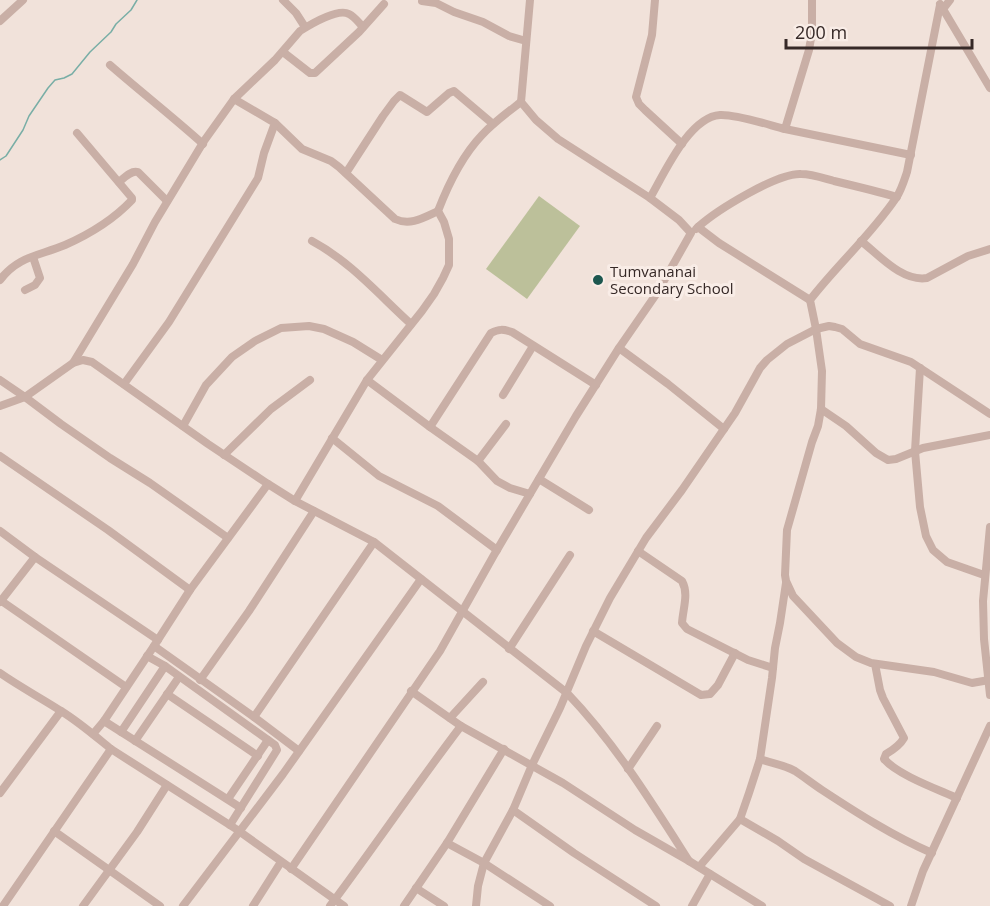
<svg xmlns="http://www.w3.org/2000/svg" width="990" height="906" viewBox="0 0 990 906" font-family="'Open Sans',sans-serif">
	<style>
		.pitch { fill: #bcc09a }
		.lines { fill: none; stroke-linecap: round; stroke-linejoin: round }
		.stream { stroke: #79aea6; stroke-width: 1.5 }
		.street { stroke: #c9afa6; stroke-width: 8 }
		.poi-dot { fill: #1d574f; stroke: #f9ede7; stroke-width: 2 }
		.labels { text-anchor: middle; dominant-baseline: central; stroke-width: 6; stroke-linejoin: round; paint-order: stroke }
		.poi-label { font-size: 15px; fill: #362927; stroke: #f9ede7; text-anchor: start }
	</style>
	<rect width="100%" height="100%" fill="#f1e2da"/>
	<path class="pitch" d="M 539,196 L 580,226 L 527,299 L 486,269 Z"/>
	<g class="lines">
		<path class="stream" d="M 0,160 L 6,156 L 23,130 L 29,116 L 48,88 L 55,80 L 64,78 L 72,74 L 90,52 L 111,32 L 116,24 L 131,10 L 137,0"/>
		<g class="street">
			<path d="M 283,0 L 296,13 L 305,27"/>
			<path d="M 530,0 L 521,102 L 536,120 L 558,139 L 650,198"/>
			<path d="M 655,0 L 652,35 L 636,97 L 639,104 L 645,110 L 682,144"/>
			<path d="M 422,1 L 436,3 L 454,12 L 483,22 L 509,36 L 526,41"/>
			<path d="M 940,4 L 990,88"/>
			<path d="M 940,5 L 907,172 C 904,181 901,191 896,198 C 871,235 837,265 810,300 L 816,329 L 822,371 L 821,409 L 818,426 L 812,442 L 787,530 L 785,575 L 786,581 L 793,596 L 837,643 L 856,657 L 871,663 L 934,672 L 972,683 L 989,680"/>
			<path d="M 943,9 L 950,0"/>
			<path d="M 0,21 L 23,0"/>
			<path d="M 283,52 L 310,73 L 315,73 L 359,32 L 384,4"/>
			<path d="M 110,65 C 141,92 173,117 203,144"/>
			<path d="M 275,123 L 302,149 L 331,161 L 339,167 L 395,219 C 410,226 423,218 438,211"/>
			<path d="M 785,129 L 911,155"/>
			<path d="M 346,173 L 383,116 L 394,101 L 400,95 L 427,112 L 449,93 L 454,91 L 493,124"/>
			<path d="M 119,182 C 124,178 131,170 138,172 L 167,201"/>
			<path d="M 698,227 C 717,210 777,173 801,174 C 812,174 823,178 834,181 C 855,186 876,191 897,197"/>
			<path d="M 696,229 L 698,227 L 719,243 L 810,300"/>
			<path d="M 312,241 C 351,262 379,295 411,324"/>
			<path d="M 861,241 C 879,255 902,282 927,278 L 968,256 L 990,249"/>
			<path d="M 0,280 C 18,256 39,256 65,245 C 90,234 113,220 132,200 L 132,198 L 77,133"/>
			<path d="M 25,290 L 35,285 L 40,278 L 33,257"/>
			<path d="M 619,348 L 668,384 L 724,429"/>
			<path d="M 73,363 L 133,264 L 155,222 L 204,141 L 234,99 L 275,60 L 300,31 C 311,24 338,8 349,14 C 355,17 359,23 363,27"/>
			<path d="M 920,368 L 915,451 L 920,507 L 926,536 L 933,550 L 947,562 L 984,575"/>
			<path d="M 0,380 L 25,397 L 61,424 L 110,458 L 150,483 L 228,538"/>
			<path d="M 367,380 L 430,427 L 478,461 L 497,481 L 510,488 L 530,494"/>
			<path d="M 124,384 L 169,322 L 258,178 L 264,153 L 275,123 L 234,99"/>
			<path d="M 503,395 L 533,346"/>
			<path d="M 0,406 L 25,397 L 73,363 L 83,360 L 92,362 L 208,444 L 268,484 L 295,501 L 374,542 L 567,693 C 615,743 652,803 689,861"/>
			<path d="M 821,409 L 846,426 L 876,453 L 888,460 L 896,459 L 923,448 L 990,435"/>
			<path d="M 183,426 L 206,385 L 232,357 L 255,341 L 281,328 L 309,326 L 324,329 L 353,342 L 382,360"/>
			<path d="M 430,427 L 491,333 C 499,329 503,329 512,332 L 596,385"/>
			<path d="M 332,438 L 379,476 L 438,506 L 497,550"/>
			<path d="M 224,455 L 271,409 L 310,380"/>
			<path d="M 0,456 L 108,530 L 190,590"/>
			<path d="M 478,461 L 506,424"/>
			<path d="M 539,479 L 589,510"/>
			<path d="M 295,501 L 367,380 L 422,311 L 434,294 L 443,278 L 449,265 L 449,239 L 444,222 L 438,211 C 448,185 462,156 482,135 C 494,122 508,112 521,102"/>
			<path d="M 990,527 L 983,601 L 984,639 L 990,695"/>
			<path d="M 0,531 L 35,557 L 158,640"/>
			<path d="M 638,551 L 682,581 C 689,594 683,608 682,623 L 687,629 L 748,660 L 773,668"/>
			<path d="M 0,600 L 126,687"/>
			<path d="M 0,602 L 35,557"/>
			<path d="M 593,631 L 701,695 L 710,694 L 718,685 L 735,653"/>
			<path d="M 154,646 L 254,717 L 299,751"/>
			<path d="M 509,649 L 570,555"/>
			<path d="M 147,656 L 165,666 L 275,745 L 277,750 L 230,825"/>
			<path d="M 875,664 L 880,690 L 883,698 L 904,738 C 900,745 893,750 886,754 L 884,759 C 898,775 937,789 957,798"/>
			<path d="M 0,673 C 20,687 41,698 61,711 C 79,722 95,736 111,749 L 236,829 L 344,906"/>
			<path d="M 200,680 L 249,611 L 314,511"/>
			<path d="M 411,691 L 461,726 L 563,783 L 635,830 L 689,861 L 762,906"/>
			<path d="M 167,694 L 258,756"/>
			<path d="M 254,717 L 374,542"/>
			<path d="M 450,718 L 483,682"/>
			<path d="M 104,721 L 241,808"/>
			<path d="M 121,732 L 165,666"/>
			<path d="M 93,734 L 104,721 L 154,646 L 190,590 L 268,484"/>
			<path d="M 135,741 L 179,677"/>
			<path d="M 760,759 C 771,763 785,765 795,771 C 804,777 813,784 822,790 C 857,813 893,836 932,853"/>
			<path d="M 628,769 L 657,726"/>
			<path d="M 0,793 L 61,711"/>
			<path d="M 228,799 L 268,740"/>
			<path d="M 513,810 L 574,853 L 656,906"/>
			<path d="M 740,819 L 778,841 L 804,859 L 890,906"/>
			<path d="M 54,831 L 160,906"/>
			<path d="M 447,843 L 484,863 L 550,906"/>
			<path d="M 699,867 L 740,819 L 749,793 L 760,759 L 772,678 L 775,648 L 780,623 L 786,583"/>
			<path d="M 291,869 L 440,651 L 494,555 L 576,416 L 619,348 L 657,293 L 691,233 L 679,220 L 650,198 C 664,174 689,117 720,115 C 736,114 769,125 785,129 L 809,50 L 812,32 L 812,0"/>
			<path d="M 416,888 L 444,906"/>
			<path d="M 3,906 L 111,749"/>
			<path d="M 83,906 L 137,832 L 167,785"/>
			<path d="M 183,906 L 283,774 L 421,579"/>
			<path d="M 253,906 L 281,862"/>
			<path d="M 330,906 C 375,846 416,785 461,726"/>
			<path d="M 404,906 L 447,843 L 504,749"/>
			<path d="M 476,906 L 478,886 L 484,863 L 513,810 L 532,765 L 560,708 L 586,646 L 610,598 L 646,538 L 682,490 L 735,413 L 760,368 L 767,360 L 787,344 L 816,329 L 829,326 L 835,327 L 842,329 L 860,344 L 911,362 L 990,414"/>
			<path d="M 692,906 L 710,874"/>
			<path d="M 911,906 L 923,871 L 990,726"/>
		</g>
	</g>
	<circle class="poi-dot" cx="598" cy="280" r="6"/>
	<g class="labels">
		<g class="poi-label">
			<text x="610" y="271">Tumvananai<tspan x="610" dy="17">Secondary School</tspan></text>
		</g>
	</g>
	<path d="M786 39v9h186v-9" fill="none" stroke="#362927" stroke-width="3"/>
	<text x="795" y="39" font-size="18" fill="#362927" stroke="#f9ede7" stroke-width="4.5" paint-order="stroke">200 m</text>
</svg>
